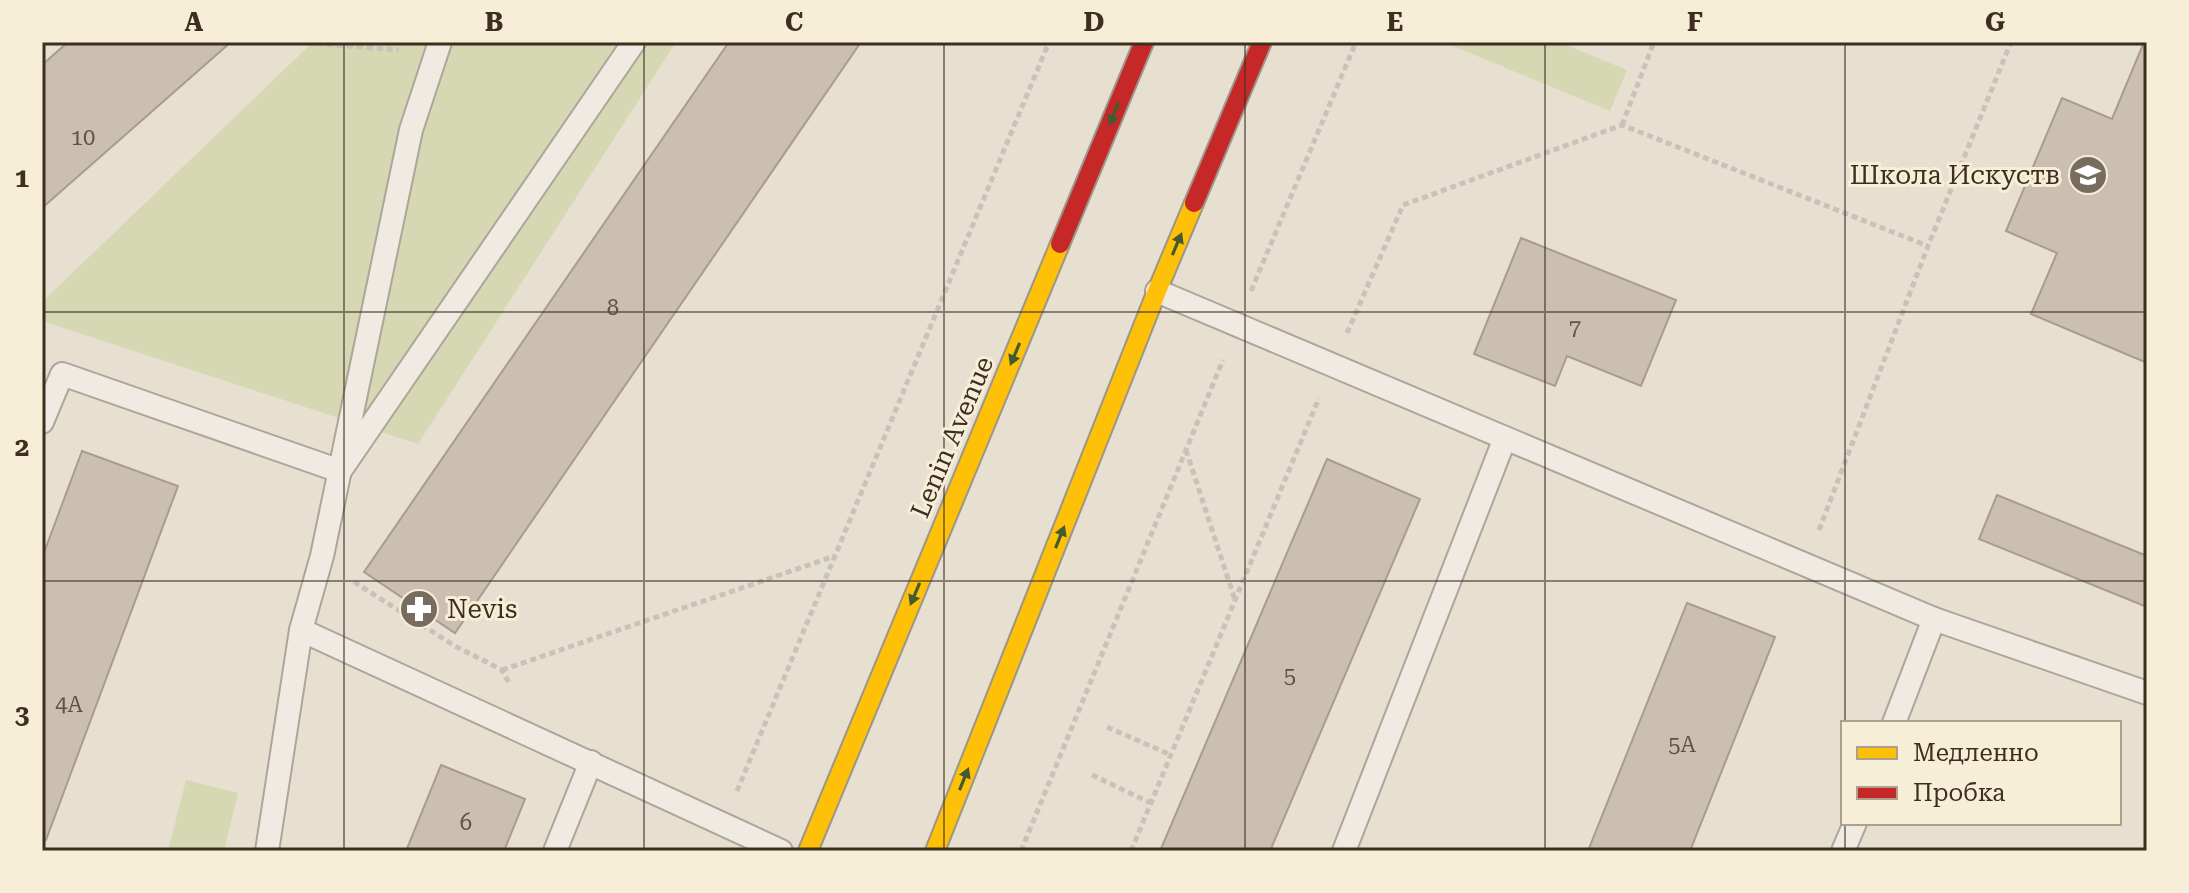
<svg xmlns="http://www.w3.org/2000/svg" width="2189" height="893" viewBox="0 0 2189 893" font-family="'Roboto Serif',serif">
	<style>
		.green { fill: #d6d7b3 }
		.building { fill: #cbbfb2; stroke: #a89c90; stroke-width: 2 }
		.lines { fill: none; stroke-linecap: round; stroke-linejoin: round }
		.lane-casing { stroke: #ada599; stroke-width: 26 }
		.slow-casing { stroke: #9c958a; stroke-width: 22 }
		.jam-casing { stroke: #9c958a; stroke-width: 22 }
		.path { stroke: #c8c2b9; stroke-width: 5; stroke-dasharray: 6 4; stroke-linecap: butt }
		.lane { stroke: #efebe3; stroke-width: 22 }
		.slow { stroke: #ffc107; stroke-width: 18 }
		.jam { stroke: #c62828; stroke-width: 18 }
		.oneway { fill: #425b31 }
		.grid { fill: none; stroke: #3d2e20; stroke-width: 2; stroke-opacity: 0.55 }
		.labels { text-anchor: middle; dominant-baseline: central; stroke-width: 6; stroke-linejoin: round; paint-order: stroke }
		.number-label { font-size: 22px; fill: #605244 }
		.poi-label { font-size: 26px; fill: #3d2e20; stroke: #f7eed8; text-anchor: end }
		.street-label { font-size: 26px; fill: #3d2e20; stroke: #f7eed8 }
		.neatline { fill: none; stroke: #3d2e20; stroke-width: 3 }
		.grid-label { font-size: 26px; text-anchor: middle; font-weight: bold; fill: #3d2e20 }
	</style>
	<rect width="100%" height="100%" fill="#e7e0d1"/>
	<g class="green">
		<path d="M 313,42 L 676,42 L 418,444 L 42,321 L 42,302 Z"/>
		<path d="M 1455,42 L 1559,42 L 1627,70 L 1610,111 L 1453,46 Z"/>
		<path d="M 186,780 L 238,793 L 224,851 L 168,851 Z"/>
	</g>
	<g class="building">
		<path d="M 68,42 L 231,42 L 42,208 L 42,65 Z"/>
		<path d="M 729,42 L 861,42 L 455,633 L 364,572 Z"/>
		<path d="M 2144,42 L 2147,42 L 2147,363 L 2031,314 L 2057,253 L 2006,231 L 2062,98 L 2112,119 Z"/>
		<path d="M 1521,238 L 1676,300 L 1641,386 L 1567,356 L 1555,386 L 1474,354 Z"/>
		<path d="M 82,451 L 178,486 L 46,840 L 42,839 L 42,558 Z"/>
		<path d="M 1327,459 L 1420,499 L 1270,851 L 1160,851 Z"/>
		<path d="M 1997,495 L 2147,556 L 2147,607 L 1979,539 Z"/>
		<path d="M 1687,603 L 1775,637 L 1690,851 L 1588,851 Z"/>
		<path d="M 441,765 L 525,799 L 504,851 L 406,851 Z"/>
	</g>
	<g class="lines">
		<g class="lane-casing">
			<g id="lane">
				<path d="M 440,42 L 411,130 L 322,556 L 301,630 L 781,851"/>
				<path d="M 1157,291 L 1934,619 L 2147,693"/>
				<path d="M 42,422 L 62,374 L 340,471 L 634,42"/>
				<path d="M 1894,723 L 1934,619"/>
				<path d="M 267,851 L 301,630"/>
				<path d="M 555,851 L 591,762"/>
				<path d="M 1344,851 L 1505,438"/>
				<path d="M 1843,851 L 1855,823"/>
			</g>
		</g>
		<g class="slow-casing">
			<g id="slow">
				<path d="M 808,851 L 1060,244"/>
				<path d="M 935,851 L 1157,291 L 1194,203"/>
			</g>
		</g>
		<g class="jam-casing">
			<g id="jam">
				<path d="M 1194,203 L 1262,42"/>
				<path d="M 1060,244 L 1144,42"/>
			</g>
		</g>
		<g class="path">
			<path d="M 297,42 L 399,50"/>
			<path d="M 1622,125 L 1654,42"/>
			<path d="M 1251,291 L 1356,42"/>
			<path d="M 1347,333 L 1403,205 L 1622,125 L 1928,246"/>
			<path d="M 1186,450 L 1235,600"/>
			<path d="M 1819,530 L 1928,246 L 2011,42"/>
			<path d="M 354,582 L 455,646 L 502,670 L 510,685"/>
			<path d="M 502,670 L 835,556"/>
			<path d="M 1107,727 L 1171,755"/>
			<path d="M 1092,775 L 1151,803"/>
			<path d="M 737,791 L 1049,42"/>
			<path d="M 1021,851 L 1223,360"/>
			<path d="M 1131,851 L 1319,398"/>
		</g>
		<use href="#lane" class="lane"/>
		<use href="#slow" class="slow"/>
		<use href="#jam" class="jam"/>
	</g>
	<defs><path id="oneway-solid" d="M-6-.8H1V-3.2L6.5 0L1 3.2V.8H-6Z" transform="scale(2)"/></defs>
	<g class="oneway">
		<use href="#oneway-solid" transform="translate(1114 114) rotate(112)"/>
		<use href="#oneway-solid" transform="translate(1177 244) rotate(-67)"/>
		<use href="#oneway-solid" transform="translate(1015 354) rotate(113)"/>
		<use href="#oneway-solid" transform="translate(1060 537) rotate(-68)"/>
		<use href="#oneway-solid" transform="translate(915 594) rotate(113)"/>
		<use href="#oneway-solid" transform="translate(964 779) rotate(-68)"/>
	</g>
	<path class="grid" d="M 344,42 L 344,851M 644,42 L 644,851M 944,42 L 944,851M 1245,42 L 1245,851M 1545,42 L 1545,851M 1845,42 L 1845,723M 42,312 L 2147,312M 42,581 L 2147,581M 1845,823 L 1845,851"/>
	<defs>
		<g id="school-disc" transform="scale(2)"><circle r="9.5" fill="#786c5e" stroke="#f7eed8"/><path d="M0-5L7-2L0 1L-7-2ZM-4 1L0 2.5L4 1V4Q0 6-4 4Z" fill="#fff"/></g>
		<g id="pharmacy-disc" transform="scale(2)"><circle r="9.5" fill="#786c5e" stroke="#f7eed8"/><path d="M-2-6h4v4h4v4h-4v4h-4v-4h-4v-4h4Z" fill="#fff"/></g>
	</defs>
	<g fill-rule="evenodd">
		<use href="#school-disc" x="2088" y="175"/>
		<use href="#pharmacy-disc" x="419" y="609"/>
	</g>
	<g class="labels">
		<g class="number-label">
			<text x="83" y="137">10</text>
			<text x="613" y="307">8</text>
			<text x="1575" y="327">7</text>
			<text x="1290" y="675">5</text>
			<text x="69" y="704">4А</text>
			<text x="1682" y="744">5А</text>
			<text x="466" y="822">6</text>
		</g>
		<g class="poi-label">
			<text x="2060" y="175">Школа Искуств</text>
			<text x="447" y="609" text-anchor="start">Nevis</text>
		</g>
		<g class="street-label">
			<text transform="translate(952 437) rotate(-67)">Lenin Avenue</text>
		</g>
	</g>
	<rect width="2189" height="893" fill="none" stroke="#f7eed8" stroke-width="88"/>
	<rect x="1841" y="721" width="280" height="104" fill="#f7eed8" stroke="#ada18e" stroke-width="2"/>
	<rect x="1857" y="747" width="40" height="12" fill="#ffc107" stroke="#ada18e" stroke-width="2"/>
	<text x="1913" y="761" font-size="24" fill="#3d2e20">Медленно</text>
	<rect x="1857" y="787" width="40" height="12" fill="#c62828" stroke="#ada18e" stroke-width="2"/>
	<text x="1913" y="801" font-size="24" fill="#3d2e20">Пробка</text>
	<rect x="44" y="44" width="2101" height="805" class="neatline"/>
	<g class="grid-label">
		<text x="194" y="31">A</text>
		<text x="494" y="31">B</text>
		<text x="794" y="31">C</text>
		<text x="1094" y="31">D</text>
		<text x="1395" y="31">E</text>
		<text x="1695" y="31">F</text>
		<text x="1995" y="31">G</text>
		<text x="22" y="187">1</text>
		<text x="22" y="456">2</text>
		<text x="22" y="724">3</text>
	</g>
</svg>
